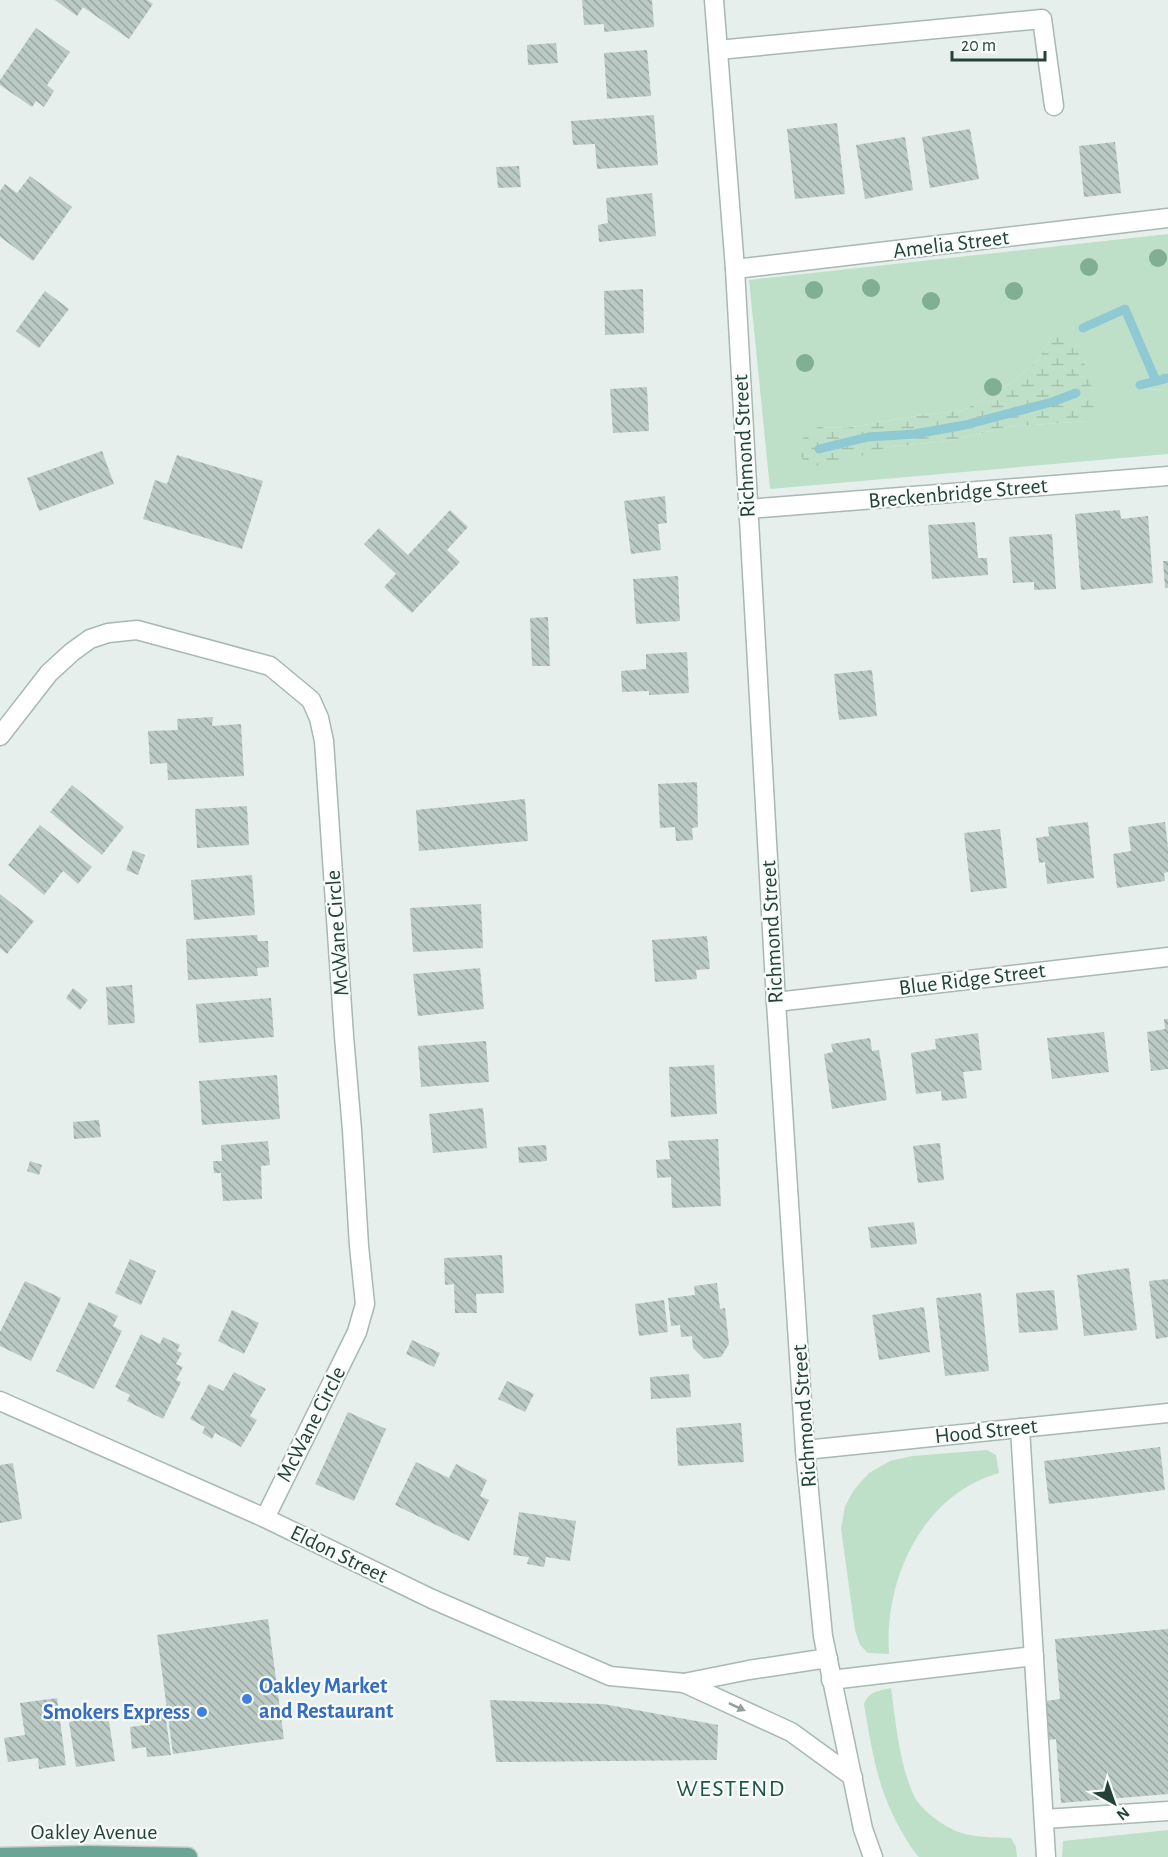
<svg xmlns="http://www.w3.org/2000/svg" width="1168" height="1857" viewBox="0 0 1168 1857" font-family="'Alegreya Sans',sans-serif">
	<style>
		.grass { fill: #bfe0c8; fill-rule: evenodd }
		.wetland { fill: url(#wetland-marsh) }
		.lines { fill: none; stroke-linecap: round; stroke-linejoin: round }
		.stream { stroke: #8ec9d4; stroke-width: 9 }
		.building { fill: url(#building-back-hatch) }
		.minor-casing { stroke: #a8b8b2; stroke-width: 21 }
		.major-casing { stroke: #c2cac8; stroke-width: 21 }
		.minor { stroke: #fff; stroke-width: 18 }
		.major { stroke: #6aa596; stroke-width: 18 }
		.tree { fill: #80af93 }
		.oneway { fill: #92a09c }
		.shop-dot { fill: #3f7fe0; stroke: #f7fbf9; stroke-width: 2 }
		.labels { text-anchor: middle; dominant-baseline: central; stroke-width: 4.5; stroke-linejoin: round; paint-order: stroke }
		.street-label { font-size: 22px; fill: #24423a; stroke: #f7fbf9 }
		.shop-label { font-size: 22px; font-weight: bold; fill: #366cbe; stroke: #f7fbf9; text-anchor: start }
		.neighbourhood-label { font-size: 24px; letter-spacing: 1.5px; fill: #1f5548; stroke: #f7fbf9 }
	</style>
	<defs>
		<pattern id="wetland-marsh" width="20" height="14" patternUnits="userSpaceOnUse" patternTransform="scale(1.5)"><rect width="20" height="14" fill="#bfe0c8"/><path d="M1 5h8M5 5V1M11 12h8M15 12V8" fill="none" stroke="#a4c1ad"/></pattern>
		<pattern id="building-back-hatch" width="6" height="6" patternUnits="userSpaceOnUse" patternTransform="scale(1.5)"><rect width="6" height="6" fill="#bbcac4"/><path d="M-1 5l2 2M0 0l6 6M5-1l2 2" fill="none" stroke="#98a6a0"/></pattern>
	</defs>
	<rect width="100%" height="100%" fill="#e6efeb"/>
	<g class="grass">
		<path d="M 1168,234 L 1168,371 L 1144,390 L 1168,389 L 1168,454 L 770,489 L 749,280 ZM 1051,337 L 1087,421 L 1007,427 L 948,441 L 889,447 L 862,455 L 818,427 L 846,428 L 916,416 L 964,410 L 1011,383 L 1039,359 Z"/>
		<path d="M 987,1450 L 996,1455 L 999,1473 C 922,1495 884,1579 889,1654 L 868,1653 L 860,1645 L 855,1630 L 841,1529 L 845,1506 L 854,1490 L 869,1473 L 890,1461 L 912,1456 Z"/>
		<path d="M 891,1688 C 896,1724 899,1763 914,1796 C 921,1810 942,1825 956,1831 C 972,1838 994,1837 1011,1838 L 1016,1847 L 1017,1857 L 919,1857 L 916,1854 C 880,1803 874,1764 864,1704 C 869,1691 879,1691 891,1688 Z"/>
		<path d="M 1168,1830 L 1168,1857 L 1062,1857 L 1063,1841 Z"/>
	</g>
	<g class="wetland">
		<path d="M 1061,331 L 1071,336 L 1083,359 L 1091,384 L 1094,410 L 1087,421 L 1007,427 L 948,441 L 889,447 L 833,465 L 808,466 L 800,455 L 798,442 L 818,427 L 846,428 L 916,416 L 964,410 L 1011,383 L 1039,359 L 1051,337 Z"/>
		<path d="M 1166,371 L 1168,371 L 1168,389 L 1143,390 Z"/>
	</g>
	<g class="lines">
		<g class="stream">
			<path d="M 1083,328 L 1125,309 L 1156,381"/>
			<path d="M 1140,385 L 1168,378"/>
			<path d="M 819,449 L 868,437 L 915,434 L 965,425 L 1052,402 L 1076,393"/>
		</g>
	</g>
	<g class="building">
		<path d="M 55,0 L 147,0 L 153,4 L 129,39 L 83,7 L 77,16 Z"/>
		<path d="M 582,0 L 652,0 L 654,27 L 604,32 L 604,24 L 584,25 Z"/>
		<path d="M 36,28 L 70,52 L 47,85 L 54,91 L 44,107 L 36,101 L 32,107 L 0,85 L 0,80 Z"/>
		<path d="M 556,43 L 558,63 L 528,65 L 527,45 Z"/>
		<path d="M 647,50 L 651,96 L 607,99 L 604,53 Z"/>
		<path d="M 654,115 L 658,165 L 597,169 L 595,144 L 573,145 L 571,121 Z"/>
		<path d="M 837,123 L 845,194 L 795,199 L 787,129 Z"/>
		<path d="M 970,129 L 979,179 L 930,188 L 922,137 Z"/>
		<path d="M 905,137 L 913,190 L 865,199 L 856,145 Z"/>
		<path d="M 1115,142 L 1121,193 L 1084,197 L 1079,146 Z"/>
		<path d="M 519,166 L 521,187 L 498,188 L 496,167 Z"/>
		<path d="M 30,176 L 72,207 L 33,261 L 0,237 L 0,191 L 5,184 L 17,193 Z"/>
		<path d="M 652,193 L 656,236 L 599,242 L 598,225 L 608,223 L 606,198 Z"/>
		<path d="M 643,289 L 644,333 L 605,335 L 604,291 Z"/>
		<path d="M 45,291 L 69,309 L 39,348 L 16,331 Z"/>
		<path d="M 647,387 L 649,431 L 613,433 L 610,389 Z"/>
		<path d="M 102,451 L 114,484 L 39,511 L 27,478 Z"/>
		<path d="M 177,455 L 263,481 L 242,549 L 143,519 L 155,480 L 167,484 Z"/>
		<path d="M 665,496 L 667,523 L 658,524 L 661,550 L 631,554 L 624,501 Z"/>
		<path d="M 450,510 L 468,527 L 447,550 L 460,562 L 412,613 L 384,587 L 396,574 L 364,544 L 379,528 L 408,555 Z"/>
		<path d="M 1120,510 L 1121,519 L 1148,516 L 1153,583 L 1081,590 L 1075,514 Z"/>
		<path d="M 975,522 L 978,558 L 987,558 L 988,575 L 932,579 L 928,525 Z"/>
		<path d="M 1052,534 L 1056,589 L 1034,590 L 1034,582 L 1013,583 L 1009,537 Z"/>
		<path d="M 1163,561 L 1168,561 L 1168,588 L 1165,588 Z"/>
		<path d="M 678,576 L 680,621 L 636,624 L 633,579 Z"/>
		<path d="M 548,617 L 550,666 L 532,666 L 530,618 Z"/>
		<path d="M 687,652 L 689,693 L 649,695 L 649,691 L 622,692 L 621,671 L 646,669 L 646,654 Z"/>
		<path d="M 872,670 L 877,716 L 839,720 L 834,674 Z"/>
		<path d="M 213,717 L 212,726 L 241,724 L 244,776 L 168,780 L 167,763 L 150,764 L 148,731 L 178,730 L 177,719 Z"/>
		<path d="M 697,782 L 698,827 L 692,828 L 693,840 L 676,841 L 675,827 L 660,828 L 658,784 Z"/>
		<path d="M 72,785 L 124,827 L 102,855 L 50,812 Z"/>
		<path d="M 525,799 L 528,841 L 419,851 L 416,810 Z"/>
		<path d="M 247,806 L 249,845 L 197,848 L 195,809 Z"/>
		<path d="M 1088,822 L 1094,878 L 1047,884 L 1045,862 L 1039,863 L 1036,838 L 1049,836 L 1048,827 Z"/>
		<path d="M 1165,822 L 1168,848 L 1168,872 L 1164,873 L 1165,881 L 1117,888 L 1113,854 L 1131,851 L 1128,827 Z"/>
		<path d="M 40,825 L 92,867 L 78,884 L 63,871 L 44,895 L 8,865 Z"/>
		<path d="M 1000,829 L 1007,888 L 971,892 L 964,833 Z"/>
		<path d="M 133,850 L 145,855 L 138,875 L 126,870 Z"/>
		<path d="M 252,875 L 255,915 L 194,920 L 191,880 Z"/>
		<path d="M 0,894 L 34,921 L 7,954 L 0,948 Z"/>
		<path d="M 481,904 L 483,948 L 413,952 L 410,908 Z"/>
		<path d="M 257,935 L 258,941 L 268,941 L 269,967 L 257,968 L 258,976 L 188,980 L 186,939 Z"/>
		<path d="M 707,936 L 710,969 L 696,970 L 697,979 L 655,982 L 652,940 Z"/>
		<path d="M 480,968 L 484,1009 L 418,1016 L 413,974 Z"/>
		<path d="M 132,985 L 135,1023 L 108,1025 L 106,987 Z"/>
		<path d="M 73,988 L 88,1000 L 80,1010 L 66,998 Z"/>
		<path d="M 271,998 L 274,1037 L 199,1043 L 196,1004 Z"/>
		<path d="M 1164,1019 L 1168,1019 L 1168,1069 L 1151,1071 L 1147,1032 L 1165,1029 Z"/>
		<path d="M 1104,1032 L 1109,1072 L 1052,1079 L 1047,1038 Z"/>
		<path d="M 978,1033 L 982,1070 L 963,1072 L 967,1098 L 942,1101 L 941,1091 L 916,1094 L 911,1053 L 936,1049 L 935,1039 Z"/>
		<path d="M 870,1038 L 872,1051 L 879,1050 L 887,1100 L 832,1109 L 824,1054 L 833,1052 L 831,1044 Z"/>
		<path d="M 486,1041 L 489,1082 L 421,1087 L 418,1046 Z"/>
		<path d="M 714,1065 L 717,1114 L 671,1117 L 669,1067 Z"/>
		<path d="M 277,1075 L 280,1119 L 202,1125 L 199,1081 Z"/>
		<path d="M 483,1108 L 487,1148 L 433,1153 L 429,1114 Z"/>
		<path d="M 99,1120 L 101,1137 L 74,1139 L 73,1122 Z"/>
		<path d="M 718,1139 L 721,1206 L 672,1208 L 671,1177 L 657,1178 L 656,1160 L 670,1159 L 668,1141 Z"/>
		<path d="M 268,1141 L 270,1165 L 261,1166 L 262,1199 L 223,1201 L 221,1173 L 214,1173 L 213,1161 L 222,1161 L 221,1145 Z"/>
		<path d="M 940,1143 L 944,1180 L 918,1183 L 913,1146 Z"/>
		<path d="M 546,1145 L 547,1161 L 519,1163 L 518,1147 Z"/>
		<path d="M 30,1161 L 42,1165 L 39,1175 L 27,1171 Z"/>
		<path d="M 914,1222 L 917,1244 L 871,1248 L 868,1227 Z"/>
		<path d="M 502,1255 L 504,1293 L 476,1294 L 477,1313 L 455,1313 L 454,1284 L 445,1285 L 444,1258 Z"/>
		<path d="M 130,1259 L 156,1271 L 141,1305 L 115,1293 Z"/>
		<path d="M 1129,1268 L 1137,1330 L 1084,1336 L 1077,1275 Z"/>
		<path d="M 1168,1279 L 1168,1337 L 1156,1339 L 1149,1281 Z"/>
		<path d="M 25,1281 L 61,1298 L 31,1361 L 0,1346 L 0,1332 Z"/>
		<path d="M 717,1283 L 720,1309 L 725,1308 L 729,1344 L 721,1357 L 704,1359 L 693,1348 L 692,1336 L 681,1337 L 680,1325 L 671,1326 L 668,1298 L 695,1295 L 694,1286 Z"/>
		<path d="M 1054,1290 L 1058,1330 L 1019,1333 L 1016,1293 Z"/>
		<path d="M 981,1293 L 989,1371 L 945,1376 L 936,1298 Z"/>
		<path d="M 664,1300 L 668,1332 L 639,1336 L 635,1304 Z"/>
		<path d="M 89,1302 L 118,1316 L 113,1326 L 122,1331 L 94,1389 L 56,1371 Z"/>
		<path d="M 924,1307 L 930,1352 L 879,1360 L 872,1315 Z"/>
		<path d="M 232,1310 L 259,1323 L 244,1354 L 218,1341 Z"/>
		<path d="M 141,1334 L 160,1344 L 163,1337 L 180,1345 L 177,1351 L 182,1353 L 176,1364 L 183,1367 L 176,1380 L 181,1382 L 163,1419 L 127,1401 L 130,1395 L 115,1387 Z"/>
		<path d="M 412,1340 L 440,1353 L 434,1367 L 406,1354 Z"/>
		<path d="M 234,1372 L 266,1389 L 250,1416 L 257,1420 L 241,1447 L 215,1433 L 212,1439 L 202,1433 L 205,1427 L 190,1419 L 209,1384 L 223,1391 Z"/>
		<path d="M 689,1374 L 691,1397 L 651,1399 L 650,1377 Z"/>
		<path d="M 507,1381 L 534,1394 L 525,1412 L 498,1399 Z"/>
		<path d="M 348,1412 L 386,1429 L 354,1501 L 315,1484 Z"/>
		<path d="M 741,1423 L 744,1462 L 678,1466 L 676,1428 Z"/>
		<path d="M 1160,1447 L 1165,1490 L 1049,1504 L 1044,1461 Z"/>
		<path d="M 416,1462 L 449,1478 L 456,1464 L 487,1480 L 480,1496 L 489,1500 L 469,1541 L 395,1505 Z"/>
		<path d="M 13,1463 L 22,1519 L 0,1523 L 0,1465 Z"/>
		<path d="M 519,1512 L 576,1521 L 570,1561 L 546,1557 L 544,1567 L 527,1564 L 529,1557 L 513,1555 Z"/>
		<path d="M 268,1619 L 284,1739 L 173,1754 L 157,1635 Z"/>
		<path d="M 1168,1629 L 1168,1794 L 1061,1803 L 1056,1739 L 1049,1740 L 1046,1701 L 1060,1699 L 1055,1639 Z"/>
		<path d="M 57,1698 L 66,1765 L 39,1769 L 38,1758 L 8,1762 L 4,1738 L 25,1735 L 20,1703 Z"/>
		<path d="M 490,1700 L 603,1704 L 718,1725 L 717,1760 L 496,1762 Z"/>
		<path d="M 164,1706 L 171,1755 L 147,1757 L 146,1747 L 132,1749 L 130,1727 L 145,1725 L 143,1709 Z"/>
		<path d="M 108,1715 L 115,1761 L 76,1767 L 69,1722 Z"/>
	</g>
	<g class="lines">
		<g class="minor-casing">
			<g id="minor">
				<path d="M 714,0 L 735,269 L 776,1002 L 805,1450 L 823,1636 L 863,1829 L 873,1857"/>
				<path d="M 718,50 L 1042,19 L 1054,106"/>
				<path d="M 735,269 L 1168,218"/>
				<path d="M 748,509 L 1168,476"/>
				<path d="M 0,736 L 49,673 L 72,652 L 90,639 L 108,633 L 137,630 L 270,666 L 311,700 L 319,718 L 324,741 L 344,1036 L 352,1130 L 359,1246 L 365,1304 L 357,1332 L 265,1518"/>
				<path d="M 776,1002 L 1168,957"/>
				<path d="M 0,1401 L 265,1518 L 432,1599 L 610,1676 L 684,1683 L 749,1670 L 828,1658"/>
				<path d="M 1020,1428 L 1046,1857"/>
				<path d="M 805,1450 L 1168,1413"/>
				<path d="M 831,1680 L 1034,1656"/>
				<path d="M 684,1683 L 791,1732 L 853,1777"/>
				<path d="M 1044,1819 L 1168,1811"/>
			</g>
		</g>
		<g class="major-casing">
			<path id="major" d="M 0,1857 L 88,1855 L 188,1857"/>
		</g>
		<use href="#minor" class="minor"/>
		<use href="#major" class="major"/>
	</g>
	<g class="tree">
		<circle cx="1158" cy="258" r="9"/>
		<circle cx="1089" cy="267" r="9"/>
		<circle cx="871" cy="288" r="9"/>
		<circle cx="814" cy="290" r="9"/>
		<circle cx="1014" cy="291" r="9"/>
		<circle cx="931" cy="301" r="9"/>
		<circle cx="805" cy="363" r="9"/>
		<circle cx="993" cy="387" r="9"/>
	</g>
	<defs><path id="oneway-solid" d="M-6-.8H1V-3.2L6.5 0L1 3.2V.8H-6Z" transform="scale(1.5)"/></defs>
	<use class="oneway" href="#oneway-solid" transform="translate(737 1707) rotate(25)"/>
	<g class="shop-dot">
		<circle cx="247" cy="1699" r="6"/>
		<circle cx="202" cy="1712" r="6"/>
	</g>
	<g class="labels">
		<g class="street-label">
			<text transform="translate(951 244) rotate(-7)">Amelia Street</text>
			<text transform="translate(744 446) rotate(-93)">Richmond Street</text>
			<text transform="translate(958 493) rotate(-5)">Breckenbridge Street</text>
			<text transform="translate(772 932) rotate(-93)">Richmond Street</text>
			<text transform="translate(337 933) rotate(-94)">McWane Circle</text>
			<text transform="translate(972 979) rotate(-7)">Blue Ridge Street</text>
			<text transform="translate(804 1416) rotate(-94)">Richmond Street</text>
			<text transform="translate(311 1424) rotate(-63)">McWane Circle</text>
			<text transform="translate(986 1431) rotate(-6)">Hood Street</text>
			<text transform="translate(339 1554) rotate(26)">Eldon Street</text>
			<text x="94" y="1832">Oakley Avenue</text>
		</g>
		<g class="shop-label">
			<text x="259" y="1686">Oakley Market<tspan x="259" dy="25">and Restaurant</tspan></text>
			<text x="190" y="1712" text-anchor="end">Smokers Express</text>
		</g>
		<g class="neighbourhood-label">
			<text x="731" y="1789">WESTEND</text>
		</g>
	</g>
	<g transform="translate(1114 1803) rotate(140)" stroke="#f7fbf9" stroke-width="4.5" paint-order="stroke">
	<path d="M0-4.5L10 22L0 15L-10 22Z" fill="#24423a"/>
	<text y="-9" font-size="16" font-weight="bold" text-anchor="middle" fill="#24423a">N</text>
	</g>
	<path d="M952 51v9h93v-9" fill="none" stroke="#24423a" stroke-width="3"/>
	<text x="961" y="51" font-size="18" fill="#24423a" stroke="#f7fbf9" stroke-width="4.5" paint-order="stroke">20 m</text>
</svg>
